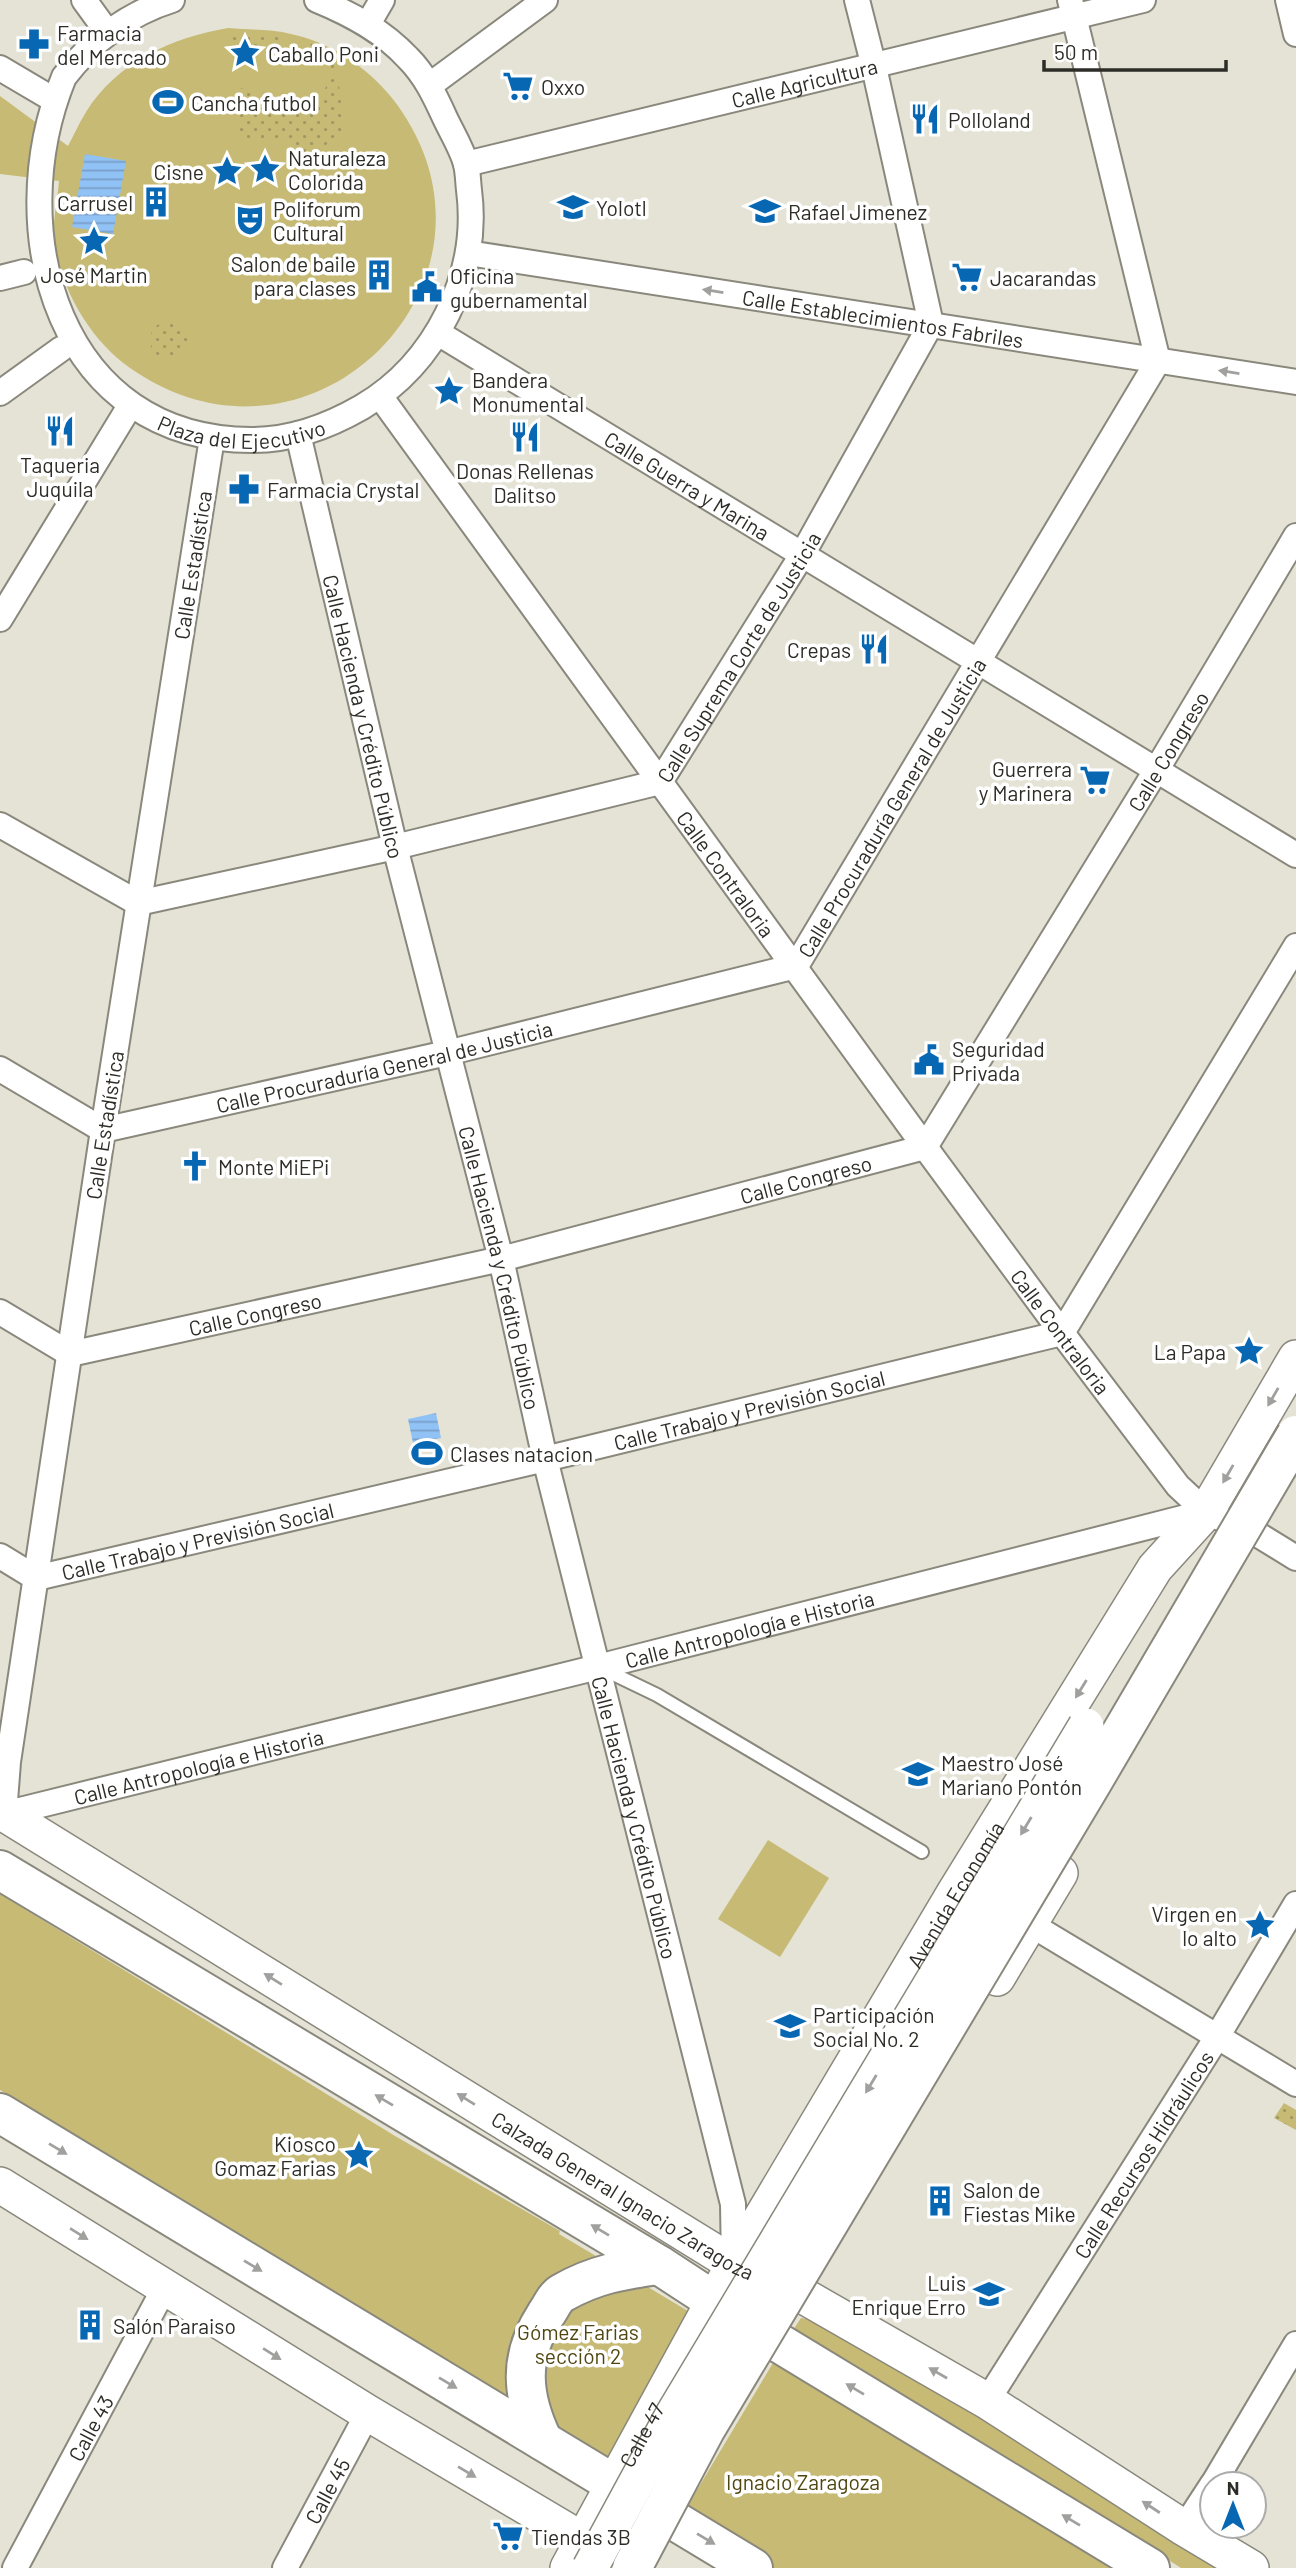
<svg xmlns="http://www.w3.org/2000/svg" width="1296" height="2568" viewBox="0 0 1296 2568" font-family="Barlow,sans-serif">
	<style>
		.green { fill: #c6ba75 }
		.garden { fill: url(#garden-dots) }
		.water { fill: url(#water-rules) }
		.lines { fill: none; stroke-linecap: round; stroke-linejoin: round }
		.service-casing { stroke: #8a887c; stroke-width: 16 }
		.minor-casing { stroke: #8a887c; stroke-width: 28 }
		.secondary-casing { stroke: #8a887c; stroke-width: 38 }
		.primary-casing { stroke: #8a887c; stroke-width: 42 }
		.service { stroke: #fff; stroke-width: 12 }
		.minor { stroke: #fff; stroke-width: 24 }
		.secondary { stroke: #fff; stroke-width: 35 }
		.primary { stroke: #fff; stroke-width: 38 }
		.secondary-bridge-casing { stroke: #8a887c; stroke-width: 38; stroke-linecap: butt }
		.primary-bridge-casing { stroke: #8a887c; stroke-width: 42; stroke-linecap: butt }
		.secondary-bridge { stroke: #fff; stroke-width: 35 }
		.primary-bridge { stroke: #fff; stroke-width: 38 }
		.oneway { fill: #a0a09e }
		.labels { text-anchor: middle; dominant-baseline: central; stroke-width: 7; stroke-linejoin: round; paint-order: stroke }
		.poi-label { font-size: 21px; fill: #2d2c27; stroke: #fff; text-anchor: start }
		.street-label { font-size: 21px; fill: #2d2c27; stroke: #fff }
		.park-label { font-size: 21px; fill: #504710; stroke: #fff }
	</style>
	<defs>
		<pattern id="garden-dots" width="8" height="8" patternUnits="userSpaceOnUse" patternTransform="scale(1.75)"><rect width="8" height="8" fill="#c6ba75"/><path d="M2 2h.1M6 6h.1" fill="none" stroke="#a19760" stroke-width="1.8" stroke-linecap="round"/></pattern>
		<pattern id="water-rules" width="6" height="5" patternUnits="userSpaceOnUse" patternTransform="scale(1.75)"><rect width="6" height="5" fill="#91c2f6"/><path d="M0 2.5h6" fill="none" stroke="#779ec7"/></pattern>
	</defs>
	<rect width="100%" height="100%" fill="#e5e3d6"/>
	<g class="green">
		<path d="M 228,28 C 248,30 271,29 291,34 C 330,42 367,67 392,98 C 530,274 314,497 130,368 C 86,337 53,277 54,223 C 55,209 58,195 59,181 L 0,174 L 0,96 L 68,146 C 74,135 79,123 86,112 C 116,63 173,37 228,28 Z"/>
		<path d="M 768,1840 L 829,1878 L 780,1957 L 718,1919 Z"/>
		<path d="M 0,1894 L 395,2136 L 560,2231 L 559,2234 L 693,2314 L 607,2460 L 0,2090 Z"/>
		<path d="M 801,2318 L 811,2320 L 967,2408 L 1228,2568 L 1181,2568 L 1052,2485 L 793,2330 Z"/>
		<path d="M 773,2363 L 1112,2568 L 759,2568 L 679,2520 Z"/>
	</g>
	<g class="garden">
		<path d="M 230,33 L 286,35 L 290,38 C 275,38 264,44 255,56 L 232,56 Z"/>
		<path d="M 296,38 C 305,40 316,42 323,47 C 342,63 341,109 343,133 L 310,156 L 286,140 L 239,139 L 235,89 L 249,88 C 296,161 371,65 296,38 Z"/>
		<circle cx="169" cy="340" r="19"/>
		<path d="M 1284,2103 L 1296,2110 L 1296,2130 L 1274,2118 Z"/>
	</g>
	<g class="water">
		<path d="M 85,154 L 126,161 L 113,234 L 72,227 Z"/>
		<path d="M 436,1413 L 441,1438 L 413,1443 L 408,1419 Z"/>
	</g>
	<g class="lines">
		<g class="service-casing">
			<path id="service" d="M 601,1668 L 657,1695 L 922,1852"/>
		</g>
		<g class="minor-casing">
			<g id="minor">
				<path d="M 84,0 L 108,33"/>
				<path id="s1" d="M 172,0 C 130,13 91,41 64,77 C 0,233 60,441 253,440 C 291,440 329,426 362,407 C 436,363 480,275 469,190 C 468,182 468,172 466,164 C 462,149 452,133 445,118 C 435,96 425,75 408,58 C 383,31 351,14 317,0"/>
				<path d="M 1288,0 L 1296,34"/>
				<path d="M 368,24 L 382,0"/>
				<path d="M 0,68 L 49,97"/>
				<path d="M 430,85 L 545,0"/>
				<path id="s2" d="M 466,164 L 1143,0"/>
				<path id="s3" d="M 468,253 L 1296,382"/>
				<path d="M 0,278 L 24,272"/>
				<path id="s4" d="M 438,333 L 1296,855"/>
				<path d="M 0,393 L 61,349"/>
				<path id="s5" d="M 380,396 L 925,1147 L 1062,1333 L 1178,1486 L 1206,1512 L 1257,1534 L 1296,1558"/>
				<path id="s6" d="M 298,434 L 395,847 L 501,1259 L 545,1459 L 733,2204 L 734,2264"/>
				<path id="s7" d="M 212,438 L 103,1130 L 8,1762 L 4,1814 L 598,1667 L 1206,1512"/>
				<path d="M 0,619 L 128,409"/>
				<path id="s8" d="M 0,825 L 138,903 L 395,847 L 660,782 L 802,555 L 931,324 L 874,67 L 857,0"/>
				<path id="s9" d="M 0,1069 L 103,1130 L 447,1053 L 796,966 L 1158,361 L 1070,0"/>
				<path id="s10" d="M 0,1312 L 70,1354 L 501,1259 L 925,1147 L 1157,769 L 1296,536"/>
				<path id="s11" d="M 0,1556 L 36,1578 L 545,1459 L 1062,1333 L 1296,946"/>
				<path d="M 1030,1924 L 1296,2084"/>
				<path id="s12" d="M 987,2401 L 1217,2037 L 1296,1904"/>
				<path d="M 1213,2484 L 1296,2344"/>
				<path d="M 1184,2528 L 1212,2485"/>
				<path id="s13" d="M 15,2568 L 165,2287"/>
				<path id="s14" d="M 285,2568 L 368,2413"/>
			</g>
		</g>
		<g class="secondary-casing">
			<g id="secondary">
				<path id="s15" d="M 0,1811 L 734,2264 L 802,2295 L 987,2401 L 1184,2528 L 1251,2568"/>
				<path d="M 997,1978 L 1060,1873"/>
				<path d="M 0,2185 L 368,2413 L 601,2551"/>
				<path id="s16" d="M 568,2568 L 734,2264 L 955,1892 L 1155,1568 L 1206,1512 L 1296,1358"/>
			</g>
		</g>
		<g class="primary-casing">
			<g id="primary">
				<path d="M 0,1870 L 659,2265 L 774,2340 L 1150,2568"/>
				<path d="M 0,2113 L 753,2568"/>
				<path d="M 543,2441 C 521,2395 518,2357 546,2314 C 551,2307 555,2297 562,2293 C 595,2274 622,2270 659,2265"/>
			</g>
		</g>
		<use href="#service" class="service"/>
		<use href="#minor" class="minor"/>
		<use href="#secondary" class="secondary"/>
		<use href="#primary" class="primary"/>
		<g class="secondary-bridge-casing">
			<path id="secondary-bridge" d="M 590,2568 L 674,2413 L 1086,1726"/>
		</g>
		<g class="primary-bridge-casing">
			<path id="primary-bridge" d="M 632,2568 L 705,2430 L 1090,1786 L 1296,1435"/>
		</g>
		<use href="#secondary-bridge" class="secondary-bridge"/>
		<use href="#primary-bridge" class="primary-bridge"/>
	</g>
	<defs><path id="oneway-solid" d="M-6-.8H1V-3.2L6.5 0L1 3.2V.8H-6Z" transform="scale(1.75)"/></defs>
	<g class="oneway">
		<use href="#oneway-solid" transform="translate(713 291) rotate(-171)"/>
		<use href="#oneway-solid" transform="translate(1229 372) rotate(-171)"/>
		<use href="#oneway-solid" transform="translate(1273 1397) rotate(120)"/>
		<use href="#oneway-solid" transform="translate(1228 1474) rotate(120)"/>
		<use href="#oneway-solid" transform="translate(1081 1689) rotate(122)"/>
		<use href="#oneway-solid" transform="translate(1026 1826) rotate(121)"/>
		<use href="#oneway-solid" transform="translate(273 1979) rotate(-148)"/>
		<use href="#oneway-solid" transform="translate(871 2084) rotate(121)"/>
		<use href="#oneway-solid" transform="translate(466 2099) rotate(-148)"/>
		<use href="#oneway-solid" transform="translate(384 2100) rotate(-149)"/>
		<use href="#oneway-solid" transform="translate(58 2149) rotate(31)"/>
		<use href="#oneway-solid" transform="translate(600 2230) rotate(-149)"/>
		<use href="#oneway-solid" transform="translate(79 2234) rotate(32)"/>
		<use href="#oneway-solid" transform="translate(253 2266) rotate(31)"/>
		<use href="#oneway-solid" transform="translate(272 2354) rotate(32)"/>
		<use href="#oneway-solid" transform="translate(938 2373) rotate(-150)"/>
		<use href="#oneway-solid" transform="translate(448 2383) rotate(31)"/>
		<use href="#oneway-solid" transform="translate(855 2389) rotate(-149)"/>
		<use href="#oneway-solid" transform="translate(467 2472) rotate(31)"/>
		<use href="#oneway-solid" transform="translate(1151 2507) rotate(-147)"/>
		<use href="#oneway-solid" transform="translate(1071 2520) rotate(-149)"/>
		<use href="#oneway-solid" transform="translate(706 2539) rotate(31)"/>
	</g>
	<defs>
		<g id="pharmacy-bare" transform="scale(2.415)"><path d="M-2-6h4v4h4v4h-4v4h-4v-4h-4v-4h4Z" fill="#0767b3" stroke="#fff" stroke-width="2.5" paint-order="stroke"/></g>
		<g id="sight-bare" transform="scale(2.415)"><path d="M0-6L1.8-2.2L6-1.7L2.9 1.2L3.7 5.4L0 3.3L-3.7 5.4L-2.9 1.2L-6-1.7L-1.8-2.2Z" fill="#0767b3" stroke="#fff" stroke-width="2.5" paint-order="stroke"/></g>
		<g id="supermarket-bare" transform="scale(2.415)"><path d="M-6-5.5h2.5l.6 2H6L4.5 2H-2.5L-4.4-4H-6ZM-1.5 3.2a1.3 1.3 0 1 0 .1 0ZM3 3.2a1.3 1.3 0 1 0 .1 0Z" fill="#0767b3" stroke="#fff" stroke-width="2.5" paint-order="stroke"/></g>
		<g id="stadium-bare" transform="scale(2.415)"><path d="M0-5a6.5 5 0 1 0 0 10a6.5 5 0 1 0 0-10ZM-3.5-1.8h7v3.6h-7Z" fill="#0767b3" stroke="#fff" stroke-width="2.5" paint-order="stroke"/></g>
		<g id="restaurant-bare" transform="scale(2.415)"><path d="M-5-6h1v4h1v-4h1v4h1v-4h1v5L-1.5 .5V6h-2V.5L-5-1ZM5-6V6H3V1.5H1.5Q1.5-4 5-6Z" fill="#0767b3" stroke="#fff" stroke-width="2.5" paint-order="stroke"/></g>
		<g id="building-bare" transform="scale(2.415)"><path d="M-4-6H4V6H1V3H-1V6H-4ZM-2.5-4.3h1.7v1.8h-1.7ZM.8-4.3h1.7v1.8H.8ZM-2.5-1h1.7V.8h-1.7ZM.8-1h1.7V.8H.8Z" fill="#0767b3" stroke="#fff" stroke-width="2.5" paint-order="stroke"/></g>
		<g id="school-bare" transform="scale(2.415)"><path d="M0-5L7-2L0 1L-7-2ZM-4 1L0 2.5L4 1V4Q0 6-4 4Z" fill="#0767b3" stroke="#fff" stroke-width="2.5" paint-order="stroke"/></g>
		<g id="theatre-bare" transform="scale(2.415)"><path d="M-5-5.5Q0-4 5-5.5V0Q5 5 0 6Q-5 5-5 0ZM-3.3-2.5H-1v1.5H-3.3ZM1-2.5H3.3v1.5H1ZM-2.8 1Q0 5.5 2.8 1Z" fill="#0767b3" stroke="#fff" stroke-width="2.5" paint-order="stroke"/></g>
		<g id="civic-bare" transform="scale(2.415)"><path d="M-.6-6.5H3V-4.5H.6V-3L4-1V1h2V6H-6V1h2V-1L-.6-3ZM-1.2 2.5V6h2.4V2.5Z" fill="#0767b3" stroke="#fff" stroke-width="2.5" paint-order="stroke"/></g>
		<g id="church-bare" transform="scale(2.415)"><path d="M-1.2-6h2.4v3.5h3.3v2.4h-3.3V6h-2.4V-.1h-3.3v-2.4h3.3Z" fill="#0767b3" stroke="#fff" stroke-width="2.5" paint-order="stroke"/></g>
	</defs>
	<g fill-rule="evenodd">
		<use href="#pharmacy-bare" x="34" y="44"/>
		<use href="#sight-bare" x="245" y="53"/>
		<use href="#supermarket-bare" x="518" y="86"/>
		<use href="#stadium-bare" x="168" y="102"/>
		<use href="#restaurant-bare" x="925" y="119"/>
		<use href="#sight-bare" x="265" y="169"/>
		<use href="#sight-bare" x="227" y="171"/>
		<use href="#building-bare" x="156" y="202"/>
		<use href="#school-bare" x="573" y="207"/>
		<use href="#school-bare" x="765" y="211"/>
		<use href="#theatre-bare" x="250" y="220"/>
		<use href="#sight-bare" x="94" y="241"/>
		<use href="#building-bare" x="379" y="275"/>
		<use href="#supermarket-bare" x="967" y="277"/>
		<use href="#civic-bare" x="427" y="287"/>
		<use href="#sight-bare" x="449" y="391"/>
		<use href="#restaurant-bare" x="60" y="431"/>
		<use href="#restaurant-bare" x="525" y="437"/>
		<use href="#pharmacy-bare" x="244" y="489"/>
		<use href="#restaurant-bare" x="874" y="649"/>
		<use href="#supermarket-bare" x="1095" y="780"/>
		<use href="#civic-bare" x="929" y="1060"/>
		<use href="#church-bare" x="195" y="1166"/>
		<use href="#sight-bare" x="1249" y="1351"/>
		<use href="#stadium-bare" x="427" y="1453"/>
		<use href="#school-bare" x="918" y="1774"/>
		<use href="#sight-bare" x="1260" y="1925"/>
		<use href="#school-bare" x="790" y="2026"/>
		<use href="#sight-bare" x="359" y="2155"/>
		<use href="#building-bare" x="940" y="2201"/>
		<use href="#school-bare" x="989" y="2294"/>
		<use href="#building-bare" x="90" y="2325"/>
		<use href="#supermarket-bare" x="508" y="2536"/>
	</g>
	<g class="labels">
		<g class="poi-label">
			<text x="57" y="32">Farmacia<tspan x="57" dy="24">del Mercado</tspan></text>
			<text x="268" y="53">Caballo Poni</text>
			<text x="541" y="86">Oxxo</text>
			<text x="191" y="102">Cancha futbol</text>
			<text x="948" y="119">Polloland</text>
			<text x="288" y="157">Naturaleza<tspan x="288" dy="24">Colorida</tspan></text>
			<text x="204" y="171" text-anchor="end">Cisne</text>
			<text x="133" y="202" text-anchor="end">Carrusel</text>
			<text x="596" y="207">Yolotl</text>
			<text x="273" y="208">Poliforum<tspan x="273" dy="24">Cultural</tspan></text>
			<text x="788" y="211">Rafael Jimenez</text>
			<text x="356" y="263" text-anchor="end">Salon de baile<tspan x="356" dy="24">para clases</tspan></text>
			<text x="94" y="274" text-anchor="middle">José Martin</text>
			<text x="450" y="275">Oficina<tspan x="450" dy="24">gubernamental</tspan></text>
			<text x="990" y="277">Jacarandas</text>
			<text x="472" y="379">Bandera<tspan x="472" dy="24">Monumental</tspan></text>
			<text x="60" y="464" text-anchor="middle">Taqueria<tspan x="60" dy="24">Juquila</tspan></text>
			<text x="525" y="470" text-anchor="middle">Donas Rellenas<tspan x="525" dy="24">Dalitso</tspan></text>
			<text x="267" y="489">Farmacia Crystal</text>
			<text x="851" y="649" text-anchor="end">Crepas</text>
			<text x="1072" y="768" text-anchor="end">Guerrera<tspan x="1072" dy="24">y Marinera</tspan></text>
			<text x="952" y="1048">Seguridad<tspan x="952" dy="24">Privada</tspan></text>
			<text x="218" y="1166">Monte MiEPi</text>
			<text x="1226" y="1351" text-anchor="end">La Papa</text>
			<text x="450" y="1453">Clases natacion</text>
			<text x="941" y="1762">Maestro José<tspan x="941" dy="24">Mariano Pontón</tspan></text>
			<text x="1237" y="1913" text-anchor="end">Virgen en<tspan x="1237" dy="24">lo alto</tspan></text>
			<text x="813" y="2014">Participación<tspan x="813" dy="24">Social No. 2</tspan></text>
			<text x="336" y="2143" text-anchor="end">Kiosco<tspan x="336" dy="24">Gomaz Farias</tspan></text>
			<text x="963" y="2189">Salon de<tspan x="963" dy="24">Fiestas Mike</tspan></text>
			<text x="966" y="2282" text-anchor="end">Luis<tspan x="966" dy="24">Enrique Erro</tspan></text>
			<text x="113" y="2325">Salón Paraiso</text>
			<text x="531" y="2536">Tiendas 3B</text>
		</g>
		<g class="street-label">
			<text stroke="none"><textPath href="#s2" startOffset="348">Calle Agricultura</textPath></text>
			<text stroke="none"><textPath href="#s3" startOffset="420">Calle Establecimientos Fabriles</textPath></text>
			<text stroke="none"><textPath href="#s1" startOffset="611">Plaza del Ejecutivo</textPath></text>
			<text stroke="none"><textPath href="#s4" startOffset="292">Calle Guerra y Marina</textPath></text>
			<text transform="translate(192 565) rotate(-81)">Calle Estadística</text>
			<text stroke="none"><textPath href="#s8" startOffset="842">Calle Suprema Corte de Justicia</textPath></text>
			<text stroke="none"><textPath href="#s6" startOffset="290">Calle Hacienda y Crédito Público</textPath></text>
			<text stroke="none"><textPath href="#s10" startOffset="1426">Calle Congreso</textPath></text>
			<text stroke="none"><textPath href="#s9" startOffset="1017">Calle Procuraduría General de Justicia</textPath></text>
			<text stroke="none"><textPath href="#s5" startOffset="590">Calle Contraloria</textPath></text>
			<text stroke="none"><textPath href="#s9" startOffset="408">Calle Procuraduría General de Justicia</textPath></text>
			<text transform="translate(104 1125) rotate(-81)">Calle Estadística</text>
			<text stroke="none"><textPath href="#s10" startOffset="838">Calle Congreso</textPath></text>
			<text stroke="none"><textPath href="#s6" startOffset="858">Calle Hacienda y Crédito Público</textPath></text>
			<text stroke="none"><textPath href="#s10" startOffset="271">Calle Congreso</textPath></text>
			<text stroke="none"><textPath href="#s5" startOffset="1157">Calle Contraloria</textPath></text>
			<text stroke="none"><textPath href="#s11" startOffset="775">Calle Trabajo y Previsión Social</textPath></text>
			<text stroke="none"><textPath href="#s11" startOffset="208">Calle Trabajo y Previsión Social</textPath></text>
			<text stroke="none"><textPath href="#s7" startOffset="2160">Calle Antropología e Historia</textPath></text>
			<text stroke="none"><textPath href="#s7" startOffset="1592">Calle Antropología e Historia</textPath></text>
			<text stroke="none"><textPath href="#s6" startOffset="1424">Calle Hacienda y Crédito Público</textPath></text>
			<text stroke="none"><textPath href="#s16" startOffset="777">Avenida Economía</textPath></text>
			<text stroke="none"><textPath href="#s12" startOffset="292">Calle Recursos Hidráulicos</textPath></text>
			<text stroke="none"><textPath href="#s15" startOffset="732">Calzada General Ignacio Zaragoza</textPath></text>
			<text stroke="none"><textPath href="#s13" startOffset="159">Calle 43</textPath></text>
			<text stroke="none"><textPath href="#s16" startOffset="152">Calle 47</textPath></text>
			<text stroke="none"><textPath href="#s14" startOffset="88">Calle 45</textPath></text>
		</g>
		<g class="park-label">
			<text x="578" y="2331">Gómez Farias<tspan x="578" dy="24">sección 2</tspan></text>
			<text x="803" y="2481">Ignacio Zaragoza</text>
		</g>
	</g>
	<g transform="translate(1233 2505)"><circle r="33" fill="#ffffff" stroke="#ababa9" stroke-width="2"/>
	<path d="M0-5L12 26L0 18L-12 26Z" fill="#0767b3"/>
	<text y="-10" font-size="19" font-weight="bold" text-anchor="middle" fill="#2d2c27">N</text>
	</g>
	<path d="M1044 60v10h182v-10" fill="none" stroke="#2d2c27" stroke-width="3.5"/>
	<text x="1054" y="60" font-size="21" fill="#2d2c27" stroke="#ffffff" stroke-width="5" paint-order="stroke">50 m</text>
</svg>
